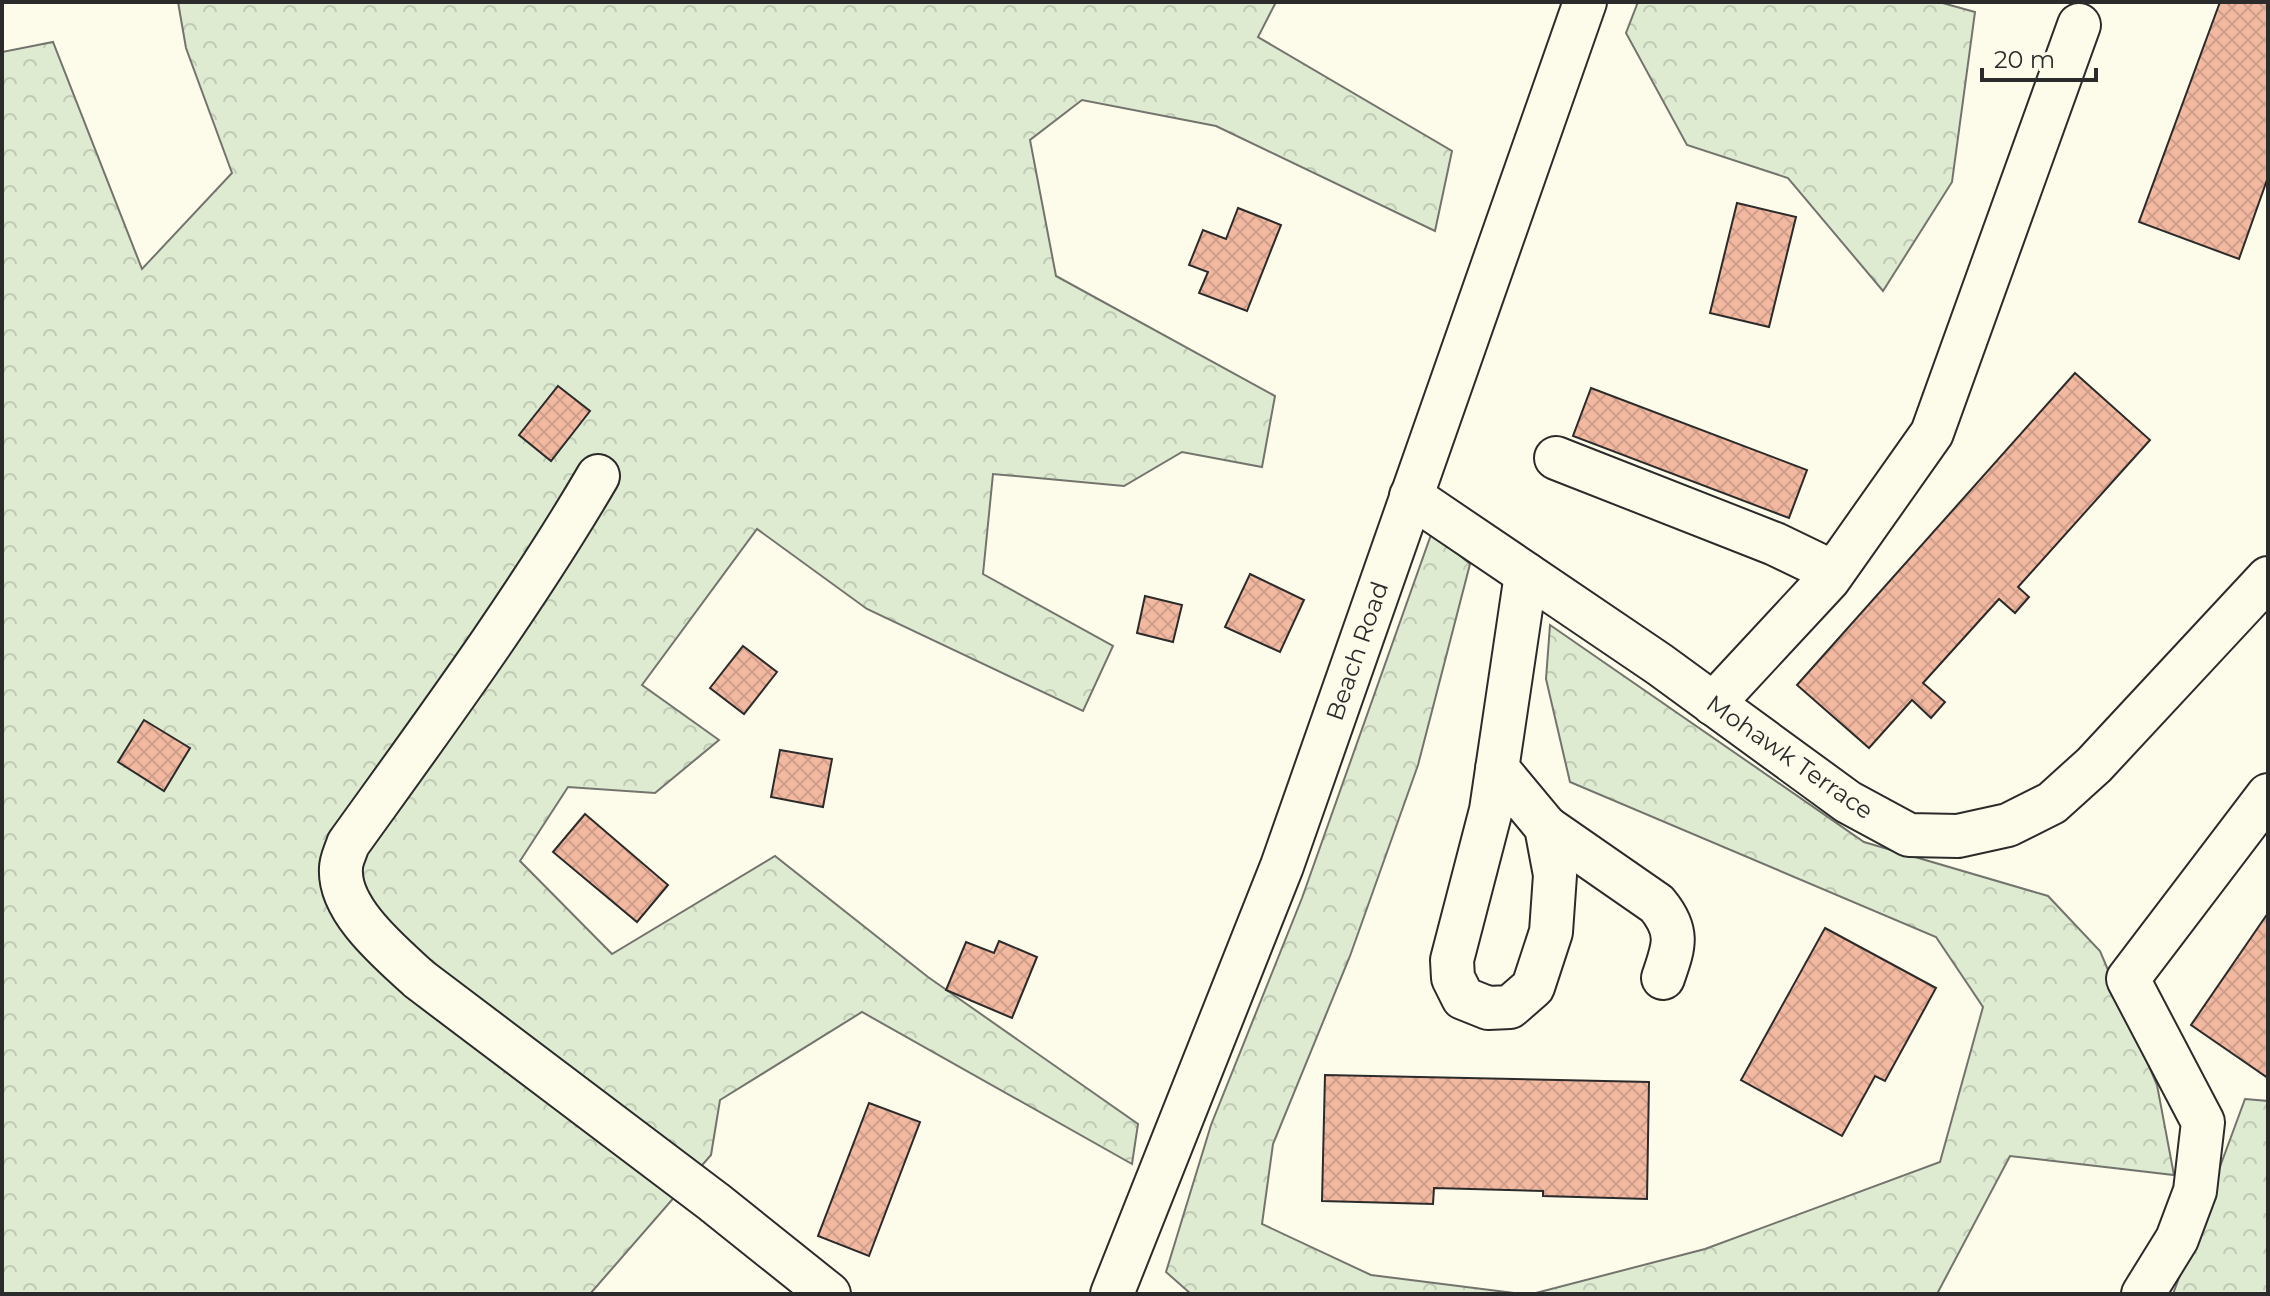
<svg xmlns="http://www.w3.org/2000/svg" width="2270" height="1296" viewBox="0 0 2270 1296" font-family="Montserrat,sans-serif">
	<style>
		.forest { fill: url(#forest-crowns); stroke: #74746e; stroke-width: 2 }
		.building { fill: url(#building-cross-hatch); stroke: #2b2b2b; stroke-width: 2 }
		.lines { fill: none; stroke-linecap: round; stroke-linejoin: round }
		.minor-casing { stroke: #2b2b2b; stroke-width: 46 }
		.minor { stroke: #fdfbea; stroke-width: 42 }
		.labels { text-anchor: middle; dominant-baseline: central; stroke-width: 6; stroke-linejoin: round; paint-order: stroke }
		.street-label { font-size: 24px; fill: #2b2b2b; stroke: #fdfbea }
	</style>
	<defs>
		<pattern id="forest-crowns" width="20" height="18" patternUnits="userSpaceOnUse" patternTransform="scale(2)"><rect width="20" height="18" fill="#deebd1"/><path d="M2 6a3 3 0 1 1 6 0M12 15a3 3 0 1 1 6 0" fill="none" stroke="#bfcab4"/></pattern>
		<pattern id="building-cross-hatch" width="8" height="8" patternUnits="userSpaceOnUse" patternTransform="scale(2)"><rect width="8" height="8" fill="#f2b8a0"/><path d="M0 0l8 8M0 8l8-8" fill="none" stroke="#d09e8a"/></pattern>
	</defs>
	<rect width="100%" height="100%" fill="#fdfbea"/>
	<g class="forest">
		<path d="M 178,2 L 1276,2 L 1258,37 L 1452,151 L 1435,231 L 1216,126 L 1082,100 L 1030,140 L 1056,276 L 1275,396 L 1262,467 L 1182,452 L 1124,486 L 993,474 L 983,574 L 1113,646 L 1083,711 L 867,609 L 757,529 L 642,685 L 719,740 L 655,793 L 568,787 L 520,861 L 612,954 L 775,856 L 928,977 L 1138,1124 L 1132,1164 L 862,1012 L 720,1100 L 711,1155 L 590,1294 L 2,1294 L 2,52 L 53,42 L 142,269 L 232,173 L 186,48 Z"/>
		<path d="M 1638,2 L 1939,2 L 1975,12 L 1952,182 L 1883,291 L 1788,178 L 1687,145 L 1626,33 Z"/>
		<path d="M 1432,532 L 1470,564 L 1418,765 L 1350,956 L 1273,1144 L 1262,1224 L 1371,1275 L 1522,1294 L 1191,1294 L 1166,1272 L 1211,1125 L 1302,898 Z"/>
		<path d="M 1550,625 L 1864,842 L 2048,896 L 2100,951 L 2157,1085 L 2174,1175 L 2010,1156 L 1937,1294 L 1532,1294 L 1705,1249 L 1940,1162 L 1983,1007 L 1936,937 L 1570,782 L 1546,679 Z"/>
		<path d="M 2245,1099 L 2268,1101 L 2268,1294 L 2173,1294 Z"/>
	</g>
	<g class="building">
		<path d="M 2220,2 L 2268,2 L 2268,177 L 2239,259 L 2139,222 Z"/>
		<path d="M 1737,203 L 1796,217 L 1769,327 L 1710,313 Z"/>
		<path d="M 1238,208 L 1281,225 L 1247,311 L 1199,293 L 1208,272 L 1189,265 L 1203,230 L 1226,239 Z"/>
		<path d="M 2075,373 L 2150,440 L 2018,587 L 2029,597 L 2015,613 L 1999,599 L 1923,683 L 1945,702 L 1931,718 L 1912,700 L 1869,748 L 1797,685 Z"/>
		<path d="M 558,386 L 590,411 L 551,461 L 519,435 Z"/>
		<path d="M 1591,388 L 1807,470 L 1789,518 L 1573,436 Z"/>
		<path d="M 1250,574 L 1304,600 L 1280,652 L 1225,627 Z"/>
		<path d="M 1145,596 L 1182,605 L 1173,642 L 1137,633 Z"/>
		<path d="M 743,646 L 777,672 L 744,714 L 710,688 Z"/>
		<path d="M 144,720 L 190,748 L 164,791 L 118,762 Z"/>
		<path d="M 780,750 L 832,759 L 823,807 L 771,797 Z"/>
		<path d="M 585,814 L 668,885 L 637,922 L 553,852 Z"/>
		<path d="M 2268,913 L 2268,1078 L 2191,1025 Z"/>
		<path d="M 1825,928 L 1936,988 L 1885,1081 L 1875,1076 L 1842,1136 L 1741,1080 Z"/>
		<path d="M 999,941 L 1037,957 L 1012,1018 L 946,990 L 966,942 L 994,953 Z"/>
		<path d="M 1325,1075 L 1649,1082 L 1647,1199 L 1543,1196 L 1543,1191 L 1434,1188 L 1433,1204 L 1322,1201 Z"/>
		<path d="M 869,1103 L 920,1122 L 869,1256 L 818,1236 Z"/>
	</g>
	<g class="lines">
		<g class="minor-casing">
			<g id="minor">
				<path d="M 1556,458 L 1775,544 L 1833,572"/>
				<path d="M 598,476 C 523,604 435,723 348,844 C 346,851 341,860 341,868 C 338,910 391,953 419,979 L 714,1202 L 829,1294"/>
				<path d="M 1411,496 L 1659,664 L 1848,802 L 1909,835 L 1958,836 L 2008,825 L 2052,803 L 2094,765 L 2268,578"/>
				<path d="M 1713,704 L 1829,579 L 1932,433 L 2079,25"/>
				<path d="M 1497,768 L 1546,827 L 1555,875 L 1551,932 L 1533,987 L 1510,1007 L 1488,1008 L 1463,998 L 1453,978 L 1452,960 L 1491,810 L 1526,574"/>
				<path d="M 1546,827 L 1657,904 C 1680,932 1674,946 1663,978"/>
				<path d="M 1112,1294 L 1282,866 L 1585,2"/>
				<path d="M 2143,1294 L 2177,1239 L 2195,1191 L 2203,1122 L 2128,979 L 2268,795"/>
			</g>
		</g>
		<use href="#minor" class="minor"/>
	</g>
	<g class="labels">
		<g class="street-label">
			<text transform="translate(1357 651) rotate(-71)">Beach Road</text>
			<text transform="translate(1790 757) rotate(35)">Mohawk Terrace</text>
		</g>
	</g>
	<rect width="2270" height="1296" fill="none" stroke="#2b2b2b" stroke-width="8"/>
	<path d="M1982 68v12h114v-12" fill="none" stroke="#2b2b2b" stroke-width="4"/>
	<text x="1994" y="68" font-size="24" fill="#2b2b2b" stroke="#fdfbea" stroke-width="6" paint-order="stroke">20 m</text>
</svg>
